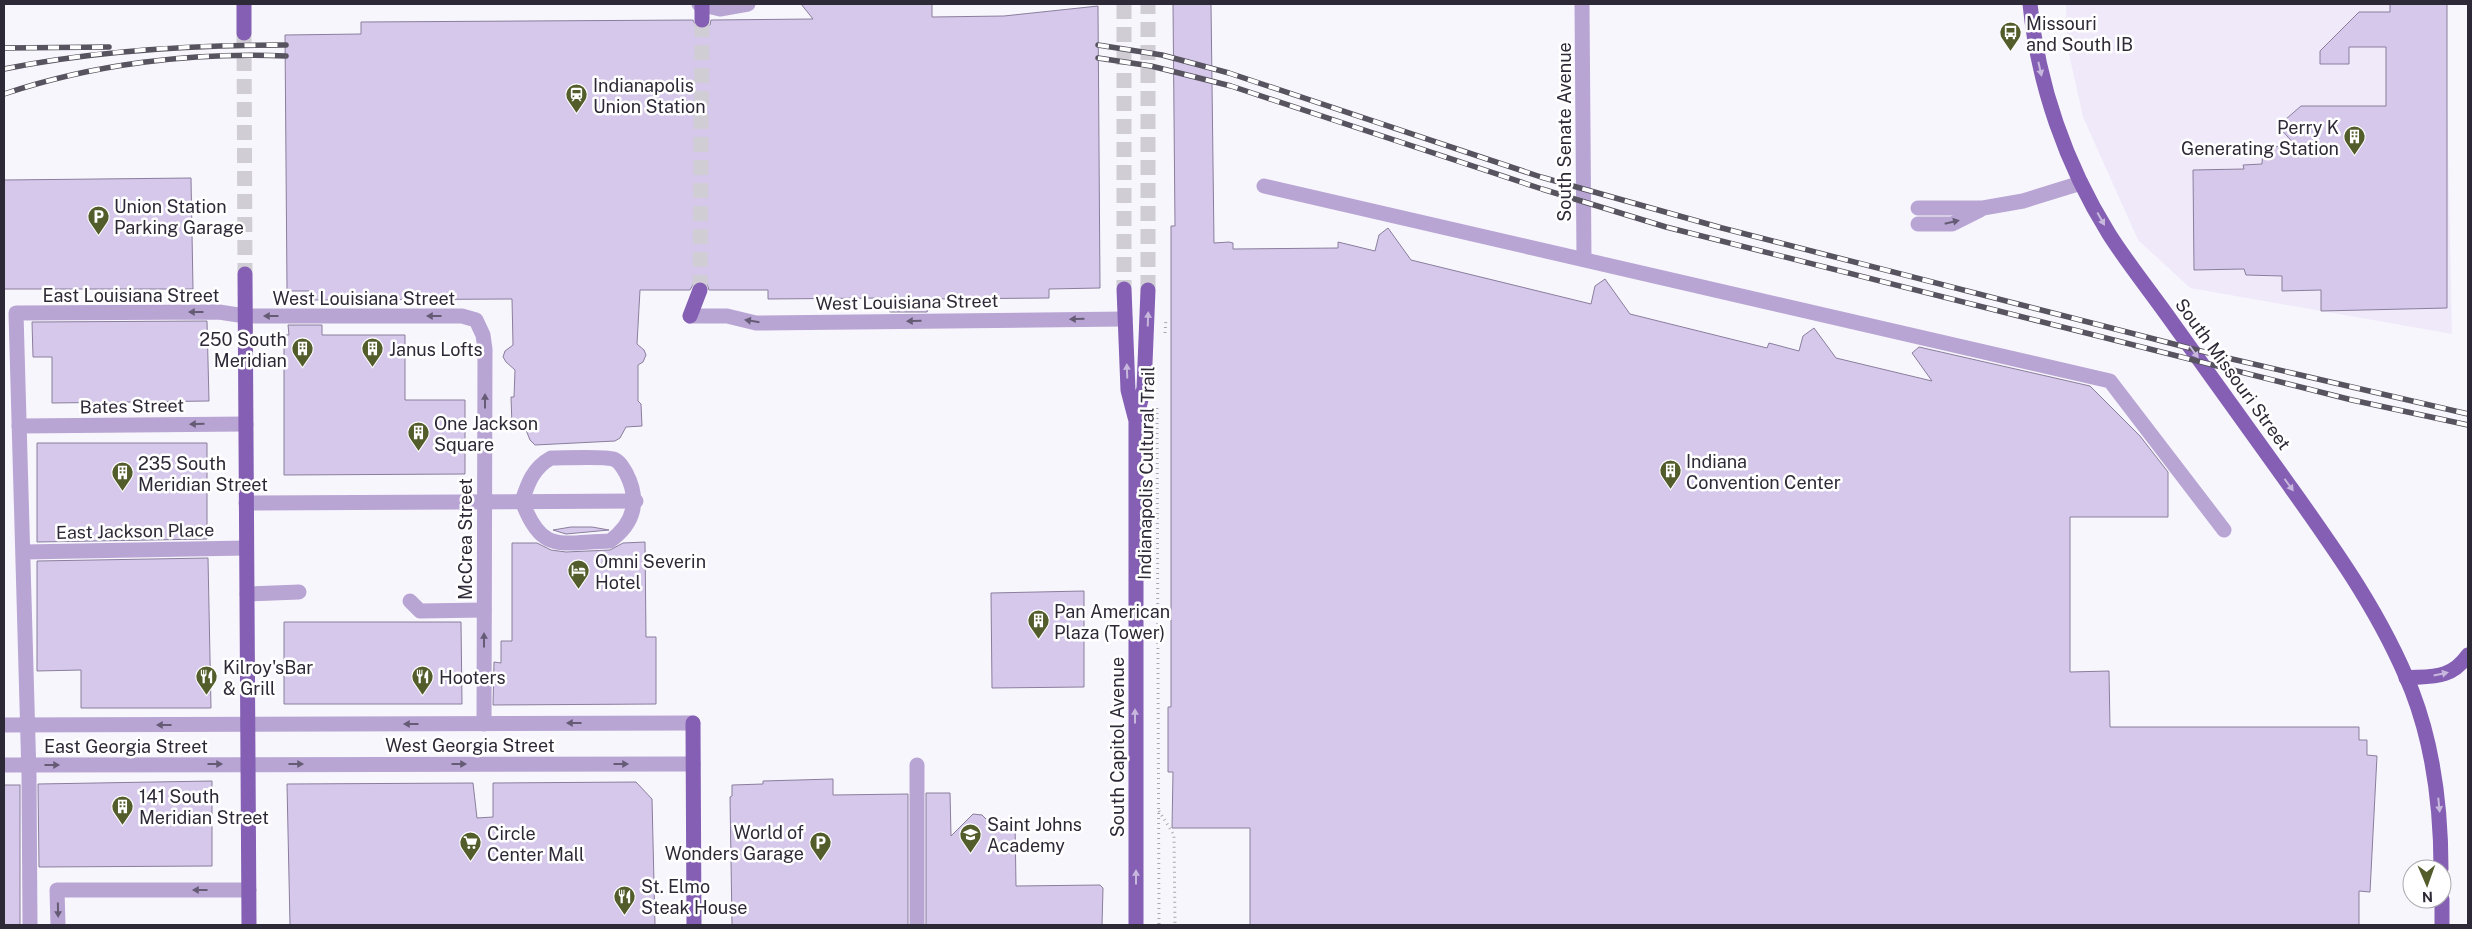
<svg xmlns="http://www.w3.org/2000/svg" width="2472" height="929" viewBox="0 0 2472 929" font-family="'Public Sans',sans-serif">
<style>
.built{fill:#f0e9fa}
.building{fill:#d5c8ea;stroke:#8a7e9d}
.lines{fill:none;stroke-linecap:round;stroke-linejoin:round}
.major-tunnel{stroke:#d0cdd5;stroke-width:15;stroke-dasharray:15 8;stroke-linecap:butt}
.path{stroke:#a9a6af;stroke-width:3;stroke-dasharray:1 4;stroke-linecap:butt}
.minor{stroke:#b8a5d4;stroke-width:15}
.major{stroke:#845fb3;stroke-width:15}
.rail-casing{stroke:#57535f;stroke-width:5.5}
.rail{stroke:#fff;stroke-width:4;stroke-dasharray:11;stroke-linecap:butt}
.oneway{fill:#c8b7dd}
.oneway2{fill:#655b75}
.labels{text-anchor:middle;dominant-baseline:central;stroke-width:5;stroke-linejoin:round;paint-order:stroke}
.poi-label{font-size:18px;fill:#2e2936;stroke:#fff;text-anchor:start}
.street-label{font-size:18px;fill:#2e2936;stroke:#fff}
</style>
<rect width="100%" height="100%" fill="#f8f6fd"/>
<path class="built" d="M2066,4h379l7,330 -262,-46 -52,-48 -55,-123 -16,-72z"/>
<g class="building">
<path d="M801,4h131v13l72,-1 94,-10 2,282 -51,1v9l-115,1 -7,13h-37l-7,-14 -115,1v-9h-59l-2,-6 -8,-3 -5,2 -4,7h-50l-3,54 7,6 2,5 -3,7 -5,3v36l3,3 1,22 -16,1 -6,11 -5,3 -80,4 -5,-5 -6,-15 -12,1 -1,-29h3l1,-27 -9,-8 -3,-5 2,-6 8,-6 -1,-46 -201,1v-9h-21v-2h-3l-2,-254 76,-1v-12l332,-2 4,8 5,1 8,-4 1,-5 102,-1z"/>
<path d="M1173,4h38l3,239 15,-1 4,1v6l105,-1v-6l37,9 4,-16 9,-7 23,32 180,44 4,-18 10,-7 25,35 137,34 2,-5 30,8 4,-15 11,-8 22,30 96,23 -20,-28 7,-6 171,39 50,50 28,36v45h-98v155l39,-1 1,56h249v13h8v15l10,1 -7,136 -11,-1v34h-1109v-97h-78l1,-56h-5v-65h3v-481h4z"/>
<path d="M2390,4h57v304l-126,3v-21l-39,1v-15l-36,-1 -2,-6 -50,1 -1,-100 51,-1 -1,-4 19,-1 1,-17 33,-1 -18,-20 23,-20h85v-59h-37v17h-29v-13l39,-39h31z"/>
<path d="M191,178l2,111h-189v-109z"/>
<path d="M207,321l2,80 -157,2v-46h-19l-1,-35z"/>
<path d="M288,325h34v10h83v65h60v74l-181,1v-140h5z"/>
<path d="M37,443h170v96l-170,3z"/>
<path d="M571,527h21l17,3 -43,4 -13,-4z"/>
<path d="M645,542l1,95h10v67l-163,1 1,-43 7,1v-22h11v-98h25l14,7 15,2 44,-2 13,-7z"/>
<path d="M208,558l3,150h-130v-38l-44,1v-110z"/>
<path d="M1084,591v96l-92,1 -1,-95z"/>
<path d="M284,622h177l1,82h-178z"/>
<path d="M833,779v16l75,-1v131h-176l-2,-128 2,-1v-11l31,-1v-3z"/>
<path d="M212,781v85l-173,1 -1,-83z"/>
<path d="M636,782l16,17 3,126h-365l-3,-141 186,-1 4,35 16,-1v-34z"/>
<rect x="4" y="785" width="16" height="140"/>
<path d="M926,793h24l1,43 22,-22 9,1 4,4 29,1 1,66 84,-1 3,3 -1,37h-176z"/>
</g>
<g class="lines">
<g class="major-tunnel">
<path d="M1124,4v285"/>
<path d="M244,33l1,241"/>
<path d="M700,290l2,-270"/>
<path d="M1148,290v-286"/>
</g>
<g class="path">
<path d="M1165,333l1,-14"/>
<path d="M1157,408l2,517"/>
<path d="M1159,811l15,24 1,90"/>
</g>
<g class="minor">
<path d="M699,4l21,5 28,-5"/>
<path d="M1582,4l2,255"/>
<path d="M1264,186l846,195 114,149"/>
<path d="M1918,208h65l40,-7 58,-18"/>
<path d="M1918,224h34l28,-14"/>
<path d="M690,316h37l29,7 369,-4"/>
<path d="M19,426l227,-2"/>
<path d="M551,458c12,0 54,-2 62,1 7,2 10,9 13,14 14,27 9,50 -16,68 -50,1 -68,14 -88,-40 6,-18 11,-33 29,-43z"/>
<path d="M246,503l390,-2"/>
<path d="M24,552l222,-4"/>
<path d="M247,594l52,-2"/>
<path d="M410,601l10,10 64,-1"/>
<path d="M4,725l689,-2"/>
<path d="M4,765l689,-1"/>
<path d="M30,925l-1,-149 -13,-463 203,-1 26,4h217l14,4 7,15 2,14 -1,375"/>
<path d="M58,925l-1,-35h192"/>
<path d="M917,925v-160"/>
</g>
<g class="major">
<path d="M244,4v29"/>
<path d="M702,4v16"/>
<path d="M2030,4c8,81 36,161 79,230 19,30 42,58 63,88 39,54 78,109 117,163 47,66 93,130 123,206 22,57 29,117 29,178"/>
<path d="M245,274l4,651"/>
<path d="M1124,289l4,101 7,27"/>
<path d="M690,316l10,-26"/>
<path d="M2406,678c27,-2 45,1 62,-23"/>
<path d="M693,723l1,202"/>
<path d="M2442,899v26"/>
<path d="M1136,925v-506l8,-31 4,-98"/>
</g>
<defs>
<g id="rail">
<path d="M1098,45l64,10 67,18 312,104 181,51 510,131 236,55"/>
<path d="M4,48l105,-1"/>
<path d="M1098,58l53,8 80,20 311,103 124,38 686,173 116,25"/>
<path d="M4,69c93,-19 187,-24 282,-24"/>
<path d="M4,94c89,-30 188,-42 282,-38"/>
</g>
</defs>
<use href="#rail" class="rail-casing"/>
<use href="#rail" class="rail"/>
</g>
<defs><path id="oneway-solid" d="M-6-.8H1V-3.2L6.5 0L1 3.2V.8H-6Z" transform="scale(1.25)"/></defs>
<g class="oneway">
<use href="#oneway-solid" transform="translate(2040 69) rotate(77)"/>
<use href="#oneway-solid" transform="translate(2101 219) rotate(61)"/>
<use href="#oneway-solid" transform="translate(1148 319) rotate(-88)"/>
<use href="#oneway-solid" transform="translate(2194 352) rotate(54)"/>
<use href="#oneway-solid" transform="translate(1127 371) rotate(-92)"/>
<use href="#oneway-solid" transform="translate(2289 485) rotate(54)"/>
<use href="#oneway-solid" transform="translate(2441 674) rotate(-12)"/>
<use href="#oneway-solid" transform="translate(1135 716) rotate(-90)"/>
<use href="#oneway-solid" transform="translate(2439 805) rotate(84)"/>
<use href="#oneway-solid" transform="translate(1136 877) rotate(-90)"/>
</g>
<g class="oneway2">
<use href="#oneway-solid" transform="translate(1952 222) rotate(-13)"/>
<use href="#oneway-solid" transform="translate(196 312) rotate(180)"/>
<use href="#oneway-solid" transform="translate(271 316) rotate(-180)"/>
<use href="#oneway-solid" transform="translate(434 316) rotate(-180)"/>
<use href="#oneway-solid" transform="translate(1077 319) rotate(179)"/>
<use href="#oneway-solid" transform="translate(752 321) rotate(-171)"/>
<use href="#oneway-solid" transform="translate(914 321) rotate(179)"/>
<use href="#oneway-solid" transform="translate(485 401) rotate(-90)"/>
<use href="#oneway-solid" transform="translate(197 424) rotate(179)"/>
<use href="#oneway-solid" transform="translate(484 640) rotate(-90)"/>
<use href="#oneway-solid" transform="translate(574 723) rotate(180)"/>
<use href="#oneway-solid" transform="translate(411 724) rotate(180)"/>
<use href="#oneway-solid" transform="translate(164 725) rotate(180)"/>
<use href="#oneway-solid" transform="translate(215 764)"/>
<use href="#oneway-solid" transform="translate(296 764)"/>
<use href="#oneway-solid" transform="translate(459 764)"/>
<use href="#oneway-solid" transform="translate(621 764)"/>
<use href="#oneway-solid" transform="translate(52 765)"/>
<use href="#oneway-solid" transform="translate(200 890) rotate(180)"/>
<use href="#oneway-solid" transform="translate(58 910) rotate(89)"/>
</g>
<defs>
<symbol id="bus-pin" viewBox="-11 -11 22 30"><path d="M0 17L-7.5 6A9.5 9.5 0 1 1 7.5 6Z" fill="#535c2b" stroke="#fff"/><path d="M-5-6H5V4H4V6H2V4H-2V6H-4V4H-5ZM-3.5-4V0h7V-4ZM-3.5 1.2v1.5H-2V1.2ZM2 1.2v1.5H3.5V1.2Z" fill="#fff"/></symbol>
<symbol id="station-pin" viewBox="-11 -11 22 30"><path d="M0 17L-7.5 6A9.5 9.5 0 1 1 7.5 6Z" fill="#535c2b" stroke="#fff"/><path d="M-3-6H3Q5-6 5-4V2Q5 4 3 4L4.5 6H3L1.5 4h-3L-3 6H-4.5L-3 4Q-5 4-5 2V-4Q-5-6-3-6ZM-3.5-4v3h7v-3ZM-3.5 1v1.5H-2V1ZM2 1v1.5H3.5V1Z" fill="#fff"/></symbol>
<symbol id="building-pin" viewBox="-11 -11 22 30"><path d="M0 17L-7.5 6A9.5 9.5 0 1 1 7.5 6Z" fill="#535c2b" stroke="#fff"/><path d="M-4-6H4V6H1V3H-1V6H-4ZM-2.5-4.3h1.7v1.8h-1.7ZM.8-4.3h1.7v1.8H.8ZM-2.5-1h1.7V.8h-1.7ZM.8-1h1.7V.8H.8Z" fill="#fff"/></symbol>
<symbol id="parking-pin" viewBox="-11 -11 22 30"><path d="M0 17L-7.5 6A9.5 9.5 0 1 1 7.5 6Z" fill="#535c2b" stroke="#fff"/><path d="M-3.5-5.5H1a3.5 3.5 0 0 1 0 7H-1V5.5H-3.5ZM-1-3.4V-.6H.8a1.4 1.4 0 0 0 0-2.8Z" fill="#fff"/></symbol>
<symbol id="hotel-pin" viewBox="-11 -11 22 30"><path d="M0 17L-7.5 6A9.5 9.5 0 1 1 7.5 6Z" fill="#535c2b" stroke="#fff"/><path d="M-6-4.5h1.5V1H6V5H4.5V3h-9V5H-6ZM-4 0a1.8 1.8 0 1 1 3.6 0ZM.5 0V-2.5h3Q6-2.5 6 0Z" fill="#fff"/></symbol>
<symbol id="restaurant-pin" viewBox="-11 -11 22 30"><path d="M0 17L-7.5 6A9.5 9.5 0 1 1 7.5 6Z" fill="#535c2b" stroke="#fff"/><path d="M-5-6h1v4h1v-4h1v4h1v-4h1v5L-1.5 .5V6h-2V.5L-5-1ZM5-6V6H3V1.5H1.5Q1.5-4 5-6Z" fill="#fff"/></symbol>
<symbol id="school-pin" viewBox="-11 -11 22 30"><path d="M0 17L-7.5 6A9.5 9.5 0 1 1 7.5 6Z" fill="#535c2b" stroke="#fff"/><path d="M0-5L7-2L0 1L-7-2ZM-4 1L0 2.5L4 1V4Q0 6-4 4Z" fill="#fff"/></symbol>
<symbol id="supermarket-pin" viewBox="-11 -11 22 30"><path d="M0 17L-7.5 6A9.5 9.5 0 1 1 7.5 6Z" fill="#535c2b" stroke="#fff"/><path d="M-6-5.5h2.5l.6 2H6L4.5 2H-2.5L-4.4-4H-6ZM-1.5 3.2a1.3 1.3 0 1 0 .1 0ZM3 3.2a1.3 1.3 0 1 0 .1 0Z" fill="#fff"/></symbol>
</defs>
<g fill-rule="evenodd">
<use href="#bus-pin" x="1998" y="20" width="25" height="34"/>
<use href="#station-pin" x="564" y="82" width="25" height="34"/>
<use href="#building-pin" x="2342" y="124" width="25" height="34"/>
<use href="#parking-pin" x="86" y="204" width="25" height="34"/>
<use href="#building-pin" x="290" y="336" width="25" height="34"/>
<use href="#building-pin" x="360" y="336" width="25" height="34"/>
<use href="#building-pin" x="406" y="420" width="25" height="34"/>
<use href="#building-pin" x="1658" y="458" width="25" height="34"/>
<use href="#building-pin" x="110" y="460" width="25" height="34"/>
<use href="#hotel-pin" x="566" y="558" width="25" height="34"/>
<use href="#building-pin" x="1026" y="608" width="25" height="34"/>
<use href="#restaurant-pin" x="194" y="664" width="25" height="34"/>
<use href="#restaurant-pin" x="410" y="664" width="25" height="34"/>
<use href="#building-pin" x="110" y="794" width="25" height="34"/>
<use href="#school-pin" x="958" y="822" width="25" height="34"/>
<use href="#parking-pin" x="808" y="830" width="25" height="34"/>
<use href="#supermarket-pin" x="458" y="830" width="25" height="34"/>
<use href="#restaurant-pin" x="612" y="884" width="25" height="34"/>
</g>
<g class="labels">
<g class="poi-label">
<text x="2026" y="23">Missouri<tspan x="2026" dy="21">and South IB</tspan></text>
<text x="593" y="85">Indianapolis<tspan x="593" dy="21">Union Station</tspan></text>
<text x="2339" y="127" text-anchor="end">Perry K<tspan x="2339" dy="21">Generating Station</tspan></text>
<text x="114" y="206">Union Station<tspan x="114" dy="21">Parking Garage</tspan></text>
<text x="287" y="339" text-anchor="end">250 South<tspan x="287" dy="21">Meridian</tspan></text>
<text x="389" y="349">Janus Lofts</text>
<text x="434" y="423">One Jackson<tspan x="434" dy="21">Square</tspan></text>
<text x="1686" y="461">Indiana<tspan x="1686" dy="21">Convention Center</tspan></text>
<text x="138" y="463">235 South<tspan x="138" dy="21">Meridian Street</tspan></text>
<text x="595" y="561">Omni Severin<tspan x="595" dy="21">Hotel</tspan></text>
<text x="1054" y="611">Pan American<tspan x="1054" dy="21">Plaza (Tower)</tspan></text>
<text x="223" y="667">Kilroy'sBar<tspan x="223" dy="21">&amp; Grill</tspan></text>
<text x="439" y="677">Hooters</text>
<text x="139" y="796">141 South<tspan x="139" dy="21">Meridian Street</tspan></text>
<text x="987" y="824">Saint Johns<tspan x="987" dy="21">Academy</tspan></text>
<text x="804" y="832" text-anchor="end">World of<tspan x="804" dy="21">Wonders Garage</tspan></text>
<text x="487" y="833">Circle<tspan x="487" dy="21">Center Mall</tspan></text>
<text x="641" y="886">St. Elmo<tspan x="641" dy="21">Steak House</tspan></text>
</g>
<g class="street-label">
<text transform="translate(1564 132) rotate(-90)">South Senate Avenue</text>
<text x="131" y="295">East Louisiana Street</text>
<text x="364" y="298">West Louisiana Street</text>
<text transform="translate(907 302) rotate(-1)">West Louisiana Street</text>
<text transform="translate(2233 374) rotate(54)">South Missouri Street</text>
<text transform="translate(132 406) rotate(-1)">Bates Street</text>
<text transform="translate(1146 473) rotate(-89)">Indianapolis Cultural Trail</text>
<text transform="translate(135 531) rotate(-1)">East Jackson Place</text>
<text transform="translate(465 539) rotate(-90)">McCrea Street</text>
<text x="470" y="745">West Georgia Street</text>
<text x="126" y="746">East Georgia Street</text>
<text transform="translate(1117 747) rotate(-90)">South Capitol Avenue</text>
</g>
</g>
<rect width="2472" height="929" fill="none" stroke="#2e2936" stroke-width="10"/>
<g transform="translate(2427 884) rotate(178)"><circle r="24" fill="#ffffff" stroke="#aba9af"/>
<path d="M0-4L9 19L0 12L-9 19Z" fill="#535c2b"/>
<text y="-8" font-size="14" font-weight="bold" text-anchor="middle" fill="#2e2936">N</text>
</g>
</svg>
